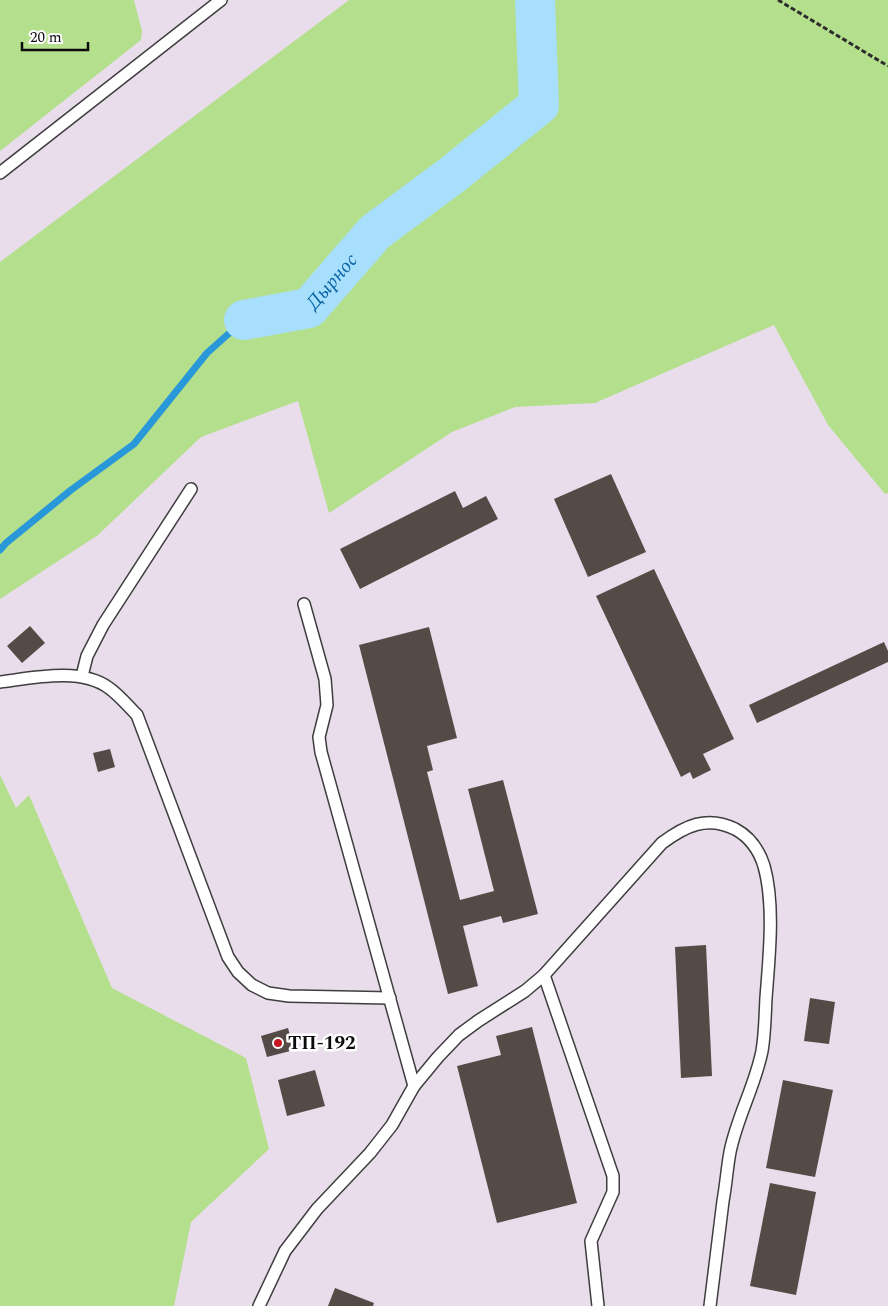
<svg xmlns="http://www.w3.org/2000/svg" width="888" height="1306" viewBox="0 0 888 1306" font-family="Spectral,serif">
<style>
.industrial{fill:#e9ddeb}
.forest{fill:#b4df8d}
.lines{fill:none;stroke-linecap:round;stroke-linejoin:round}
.stream{stroke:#2898d9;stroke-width:7}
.river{stroke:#a8dffc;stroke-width:40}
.building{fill:#544b46}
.service-casing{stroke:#3e3e3e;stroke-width:14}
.path{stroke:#2d2d2d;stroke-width:3;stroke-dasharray:5 2.5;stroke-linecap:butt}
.service{stroke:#fff;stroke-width:11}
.poi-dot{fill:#c61724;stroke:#fff;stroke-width:2}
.labels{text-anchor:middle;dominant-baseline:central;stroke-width:5;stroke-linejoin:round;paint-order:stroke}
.poi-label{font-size:19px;font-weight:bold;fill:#0b0b0b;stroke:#fff;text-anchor:start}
.water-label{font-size:20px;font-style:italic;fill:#0a66a6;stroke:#fff}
</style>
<rect width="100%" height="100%" fill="#fffae8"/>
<rect class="industrial" x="0" y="0" width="888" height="1306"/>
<g class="forest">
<path d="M0,0h134l8,31 -1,9 -141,111z"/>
<path d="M349,0h539v493l-3,1 -57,-69 -54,-100 -179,78 -80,4 -63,25 -123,81 -31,-112 -97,36 -103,98 -98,64v-337z"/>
<path d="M0,775l16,33 13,-13 83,193 134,70 23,91 -78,73 -17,84h-174z"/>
</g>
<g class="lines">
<path class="stream" d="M0,550l6,-7 65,-53 63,-46 73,-91 37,-33"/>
<path class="river" id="s1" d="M244,320l65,-12 66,-76 77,-57 87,-70 -4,-105"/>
</g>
<g class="building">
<path d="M611,474l35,78 -58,25 -34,-78z"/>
<path d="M455,491l8,17 23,-12 12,23 -138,70 -20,-40z"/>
<path d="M654,569l80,170 -31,15 8,16 -18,9 -3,-7 -9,5 -85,-181z"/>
<path d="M30,626l15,17 -23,20 -15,-17z"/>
<path d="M429,627l28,111 -30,8 6,24 -6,2 33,128 34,-9 -26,-102 35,-9 35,134 -35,9 -2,-7 -38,10 15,60 -30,8 -89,-349z"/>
<path d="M884,642l4,9v11l-131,61 -8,-18z"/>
<path d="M110,749l5,18 -17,5 -5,-19z"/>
<path d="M706,945l6,131 -31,2 -6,-131z"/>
<path d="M810,998l25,4 -6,42 -25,-3z"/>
<path d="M532,1027l45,176 -80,20 -40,-157 44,-11 -5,-19z"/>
<path d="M288,1028l6,22 -27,7 -6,-21z"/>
<path d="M315,1070l10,36 -38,10 -9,-36z"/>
<path d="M783,1080l50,10 -18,87 -49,-9z"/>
<path d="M770,1183l46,9 -20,103 -46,-9z"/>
<path d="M335,1288l39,15 -1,3h-45z"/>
</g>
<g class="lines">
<defs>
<g id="service">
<path d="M0,173l221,-173"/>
<path d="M82,676l5,-20 16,-31 88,-136"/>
<path d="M0,682c32,-4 81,-15 109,6 10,7 19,18 28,27l91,242 10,15 14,13 16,8 21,3 101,2"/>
<path d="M544,975l69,201v16l-22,49 7,65"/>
<path d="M414,1086l24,-29 21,-22 19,-14 47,-30 19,-16 118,-132c23,-17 45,-28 73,-14 15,8 24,21 29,37 11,39 5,92 2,132 -1,18 -1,36 -4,53 -7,35 -25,66 -32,101 -3,16 -4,33 -7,49 -4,35 -9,70 -13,105"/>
<path d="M259,1306l26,-55 32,-42 53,-56 22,-28 22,-39 -93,-334 -2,-15 8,-32 -2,-26 -21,-75"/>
</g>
</defs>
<use href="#service" class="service-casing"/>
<path class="path" d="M778,0l110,66"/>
<use href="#service" class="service"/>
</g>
<circle class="poi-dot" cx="278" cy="1043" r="5"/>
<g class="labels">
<g class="poi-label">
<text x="288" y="1043">ТП-192</text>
</g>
<g class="water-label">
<text stroke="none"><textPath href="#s1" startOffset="101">Дырнос</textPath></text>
</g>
</g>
<path d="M22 42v8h66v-8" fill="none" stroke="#0b0b0b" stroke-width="2.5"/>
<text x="30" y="42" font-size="15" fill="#0b0b0b" stroke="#ffffff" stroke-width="4" paint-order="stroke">20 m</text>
</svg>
